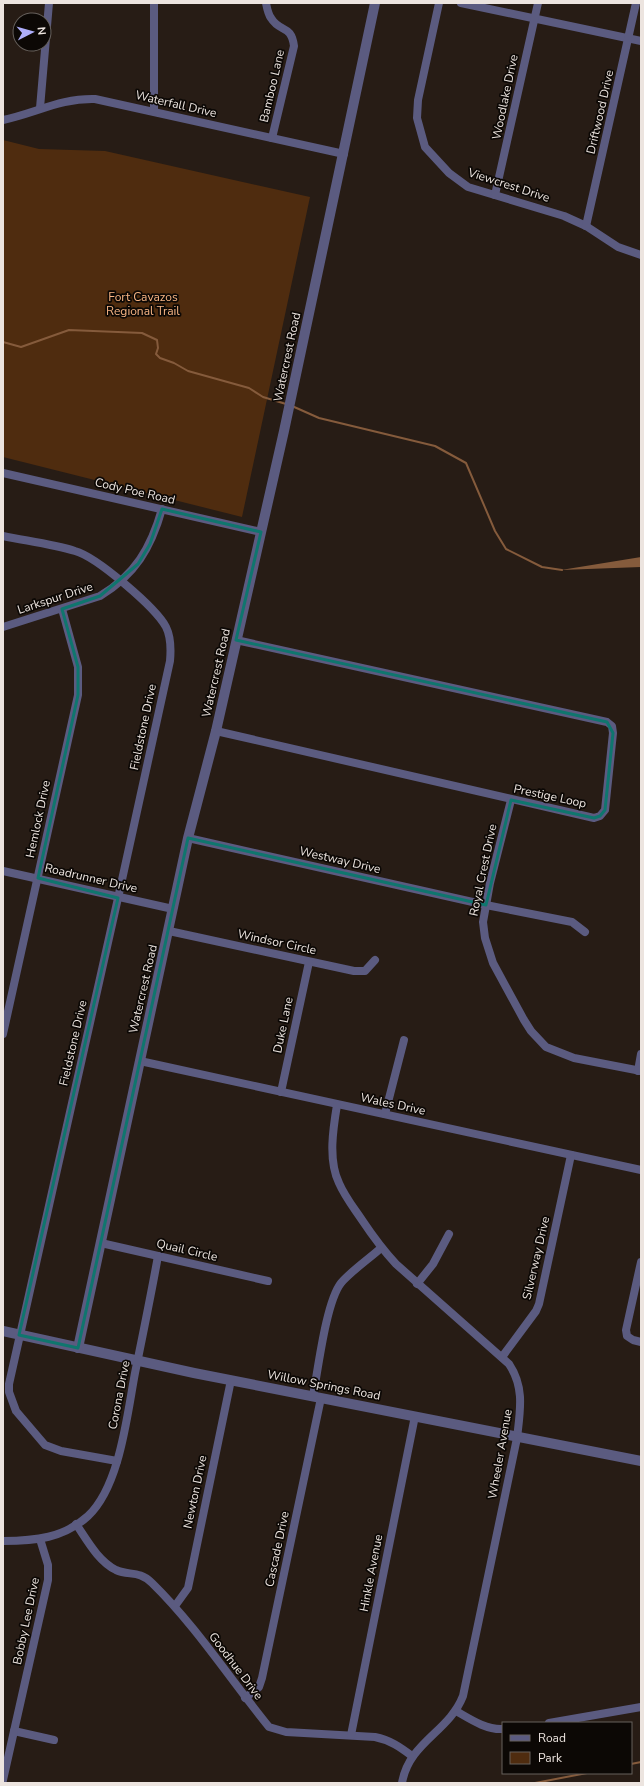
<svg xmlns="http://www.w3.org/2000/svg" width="644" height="1786" viewBox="0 0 644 1786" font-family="'Nunito Sans',sans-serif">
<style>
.green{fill:#4f2c0f}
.water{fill:#855b3c}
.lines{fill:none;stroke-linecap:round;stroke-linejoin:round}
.stream{stroke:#855b3c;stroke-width:2}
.minor{stroke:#5b5b80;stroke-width:8}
.tertiary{stroke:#5b5b80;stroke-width:10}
.marked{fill:none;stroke:#0f766e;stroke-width:3;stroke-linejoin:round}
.labels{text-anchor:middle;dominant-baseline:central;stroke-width:3.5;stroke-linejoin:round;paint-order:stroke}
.street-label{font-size:12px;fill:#ece4df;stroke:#0c0805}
.park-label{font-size:12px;fill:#f8b584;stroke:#0c0805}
</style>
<rect width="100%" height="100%" fill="#271c15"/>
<path class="green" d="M3,140l36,9 66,2 205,46 -68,320 -239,-60z"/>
<path class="water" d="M641,557v10l-80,3z"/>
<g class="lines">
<g class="stream">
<path d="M3,342l18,5 48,-17 73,3 15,7 1,8 -2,6 4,4 14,5 14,8 61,17 14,9 23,7"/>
<path d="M292,406l27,12 116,28 31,17 29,68 11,18 36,18 20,3"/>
<path d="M631,1764l10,-2"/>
<path d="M535,1783l52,-10"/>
</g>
<g class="minor">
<path d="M266,3c1,5 2,11 5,15 9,15 20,6 23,28l-22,92"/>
<path d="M439,3l-21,97 -1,18 8,29 24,26 19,14 96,29 22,10 32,21 23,8"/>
<path d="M461,3l180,38"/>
<path d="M40,108l9,-105"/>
<path d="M154,111v-108"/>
<path d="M3,120c33,-7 58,-22 92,-21l249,55"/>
<path d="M495,195l43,-192"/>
<path d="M586,226l50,-223"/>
<path d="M3,473l258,59"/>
<path d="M3,536c24,5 49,8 72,15 22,6 81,57 91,76 5,10 5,23 4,34l-52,237 -109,486v8l7,19 29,34 16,6 56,10"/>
<path d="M3,627l97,-31c35,-21 51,-48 62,-87"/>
<path d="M216,731l378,87 6,-2 5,-6 8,-77 -1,-7 -5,-4 -371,-82"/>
<path d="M511,800l-21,83 -7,39 2,16 8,25 31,57 7,11 15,16 28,11 67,13"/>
<path d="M188,838l298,67 86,17 13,10"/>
<path d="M3,871l170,38"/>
<path d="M169,931l185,40h11l10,-11"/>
<path d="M3,1034l75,-339v-28l-16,-58"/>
<path d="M140,1061l501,109"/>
<path d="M638,1071l3,-17"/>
<path d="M281,1092l28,-130"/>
<path d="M337,1105c-4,24 -9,55 2,78 6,14 15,25 23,37 10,15 21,30 34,44l113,100c16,24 11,47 8,74l-54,258c-14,36 -54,46 -61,87"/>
<path d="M385,1114l19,-74"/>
<path d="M101,1243l167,38"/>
<path d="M641,1262l-15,68 1,6 6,4 8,2"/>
<path d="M417,1284l16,-20 16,-30"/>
<path d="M502,1357l34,-46 3,-7 32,-149"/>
<path d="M313,1396c5,-26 13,-94 28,-113 9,-11 29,-25 40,-35"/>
<path d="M76,1524c11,16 22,37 40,46 13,6 23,0 36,13 44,43 78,96 117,144l17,5 89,5c15,3 25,10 37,19"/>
<path d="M3,1541c32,0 61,-3 85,-25 32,-30 39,-101 47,-143 8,-39 16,-78 23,-117"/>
<path d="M175,1606l13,-18 43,-208"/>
<path d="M245,1698l14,-11 3,-9 59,-280"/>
<path d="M456,1711c14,8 30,19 47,18"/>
<path d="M549,1723l92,-16"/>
<path d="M14,1731l40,9"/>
<path d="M351,1735l64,-319"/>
<path d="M3,1780l45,-200v-15l-8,-26"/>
</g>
<g class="tertiary">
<path d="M3,1331l191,42 447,88"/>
<path d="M78,1348l110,-510 28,-107 68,-300 91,-428"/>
</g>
</g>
<path class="marked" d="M162,509l99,23 -25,108 371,82 6,11 -8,77 -5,6 -6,2 -83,-18 -25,105 -298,-67 -110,510 -59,-13 99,-437 -80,-20 40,-183v-28l-16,-58 38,-13 38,-32 12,-20z"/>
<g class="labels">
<g class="street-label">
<text transform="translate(272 86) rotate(-77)">Bamboo Lane</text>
<text transform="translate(505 97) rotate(-78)">Woodlake Drive</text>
<text transform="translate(176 104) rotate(13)">Waterfall Drive</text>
<text transform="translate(600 112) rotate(-77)">Driftwood Drive</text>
<text transform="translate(509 185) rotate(18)">Viewcrest Drive</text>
<text transform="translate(287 357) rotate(-78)">Watercrest Road</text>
<text transform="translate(135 491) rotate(13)">Cody Poe Road</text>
<text transform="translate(55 598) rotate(-18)">Larkspur Drive</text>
<text transform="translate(216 673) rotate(-77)">Watercrest Road</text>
<text transform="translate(143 727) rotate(-78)">Fieldstone Drive</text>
<text transform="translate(550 796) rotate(12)">Prestige Loop</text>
<text transform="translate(38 819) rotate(-78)">Hemlock Drive</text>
<text transform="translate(340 860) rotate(13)">Westway Drive</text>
<text transform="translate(483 870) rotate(-78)">Royal Crest Drive</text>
<text transform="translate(91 878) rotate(13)">Roadrunner Drive</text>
<text transform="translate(277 942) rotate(12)">Windsor Circle</text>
<text transform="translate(143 989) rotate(-77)">Watercrest Road</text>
<text transform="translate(283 1025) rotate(-78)">Duke Lane</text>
<text transform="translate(73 1043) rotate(-77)">Fieldstone Drive</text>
<text transform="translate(393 1104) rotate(12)">Wales Drive</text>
<text transform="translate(187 1250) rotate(13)">Quail Circle</text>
<text transform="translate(536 1258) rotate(-77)">Silverway Drive</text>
<text transform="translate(324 1385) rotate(11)">Willow Springs Road</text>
<text transform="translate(119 1395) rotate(-79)">Corona Drive</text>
<text transform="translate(500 1454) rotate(-80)">Wheeler Avenue</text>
<text transform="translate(195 1492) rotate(-78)">Newton Drive</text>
<text transform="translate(277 1549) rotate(-78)">Cascade Drive</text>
<text transform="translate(371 1573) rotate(-79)">Hinkle Avenue</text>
<text transform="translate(26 1621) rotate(-78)">Bobby Lee Drive</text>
<text transform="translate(236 1666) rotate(53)">Goodhue Drive</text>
</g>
<g class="park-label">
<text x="143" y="297">Fort Cavazos<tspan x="143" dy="14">Regional Trail</tspan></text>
</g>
</g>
<rect width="644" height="1786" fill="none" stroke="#ece4df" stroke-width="8"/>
<rect x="502" y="1722" width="130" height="52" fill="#0c0805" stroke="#66605c"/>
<rect x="510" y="1735" width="20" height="6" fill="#5b5b80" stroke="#66605c"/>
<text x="538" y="1742" font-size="12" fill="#ece4df">Road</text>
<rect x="510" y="1752" width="20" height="12" fill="#4f2c0f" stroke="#66605c"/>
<text x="538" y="1762" font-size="12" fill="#ece4df">Park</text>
<g transform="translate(32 32) rotate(84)"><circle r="19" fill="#0c0805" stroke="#66605c"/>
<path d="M0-3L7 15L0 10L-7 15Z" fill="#aeaefa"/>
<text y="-6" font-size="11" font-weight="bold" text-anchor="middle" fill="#ece4df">N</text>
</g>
</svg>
